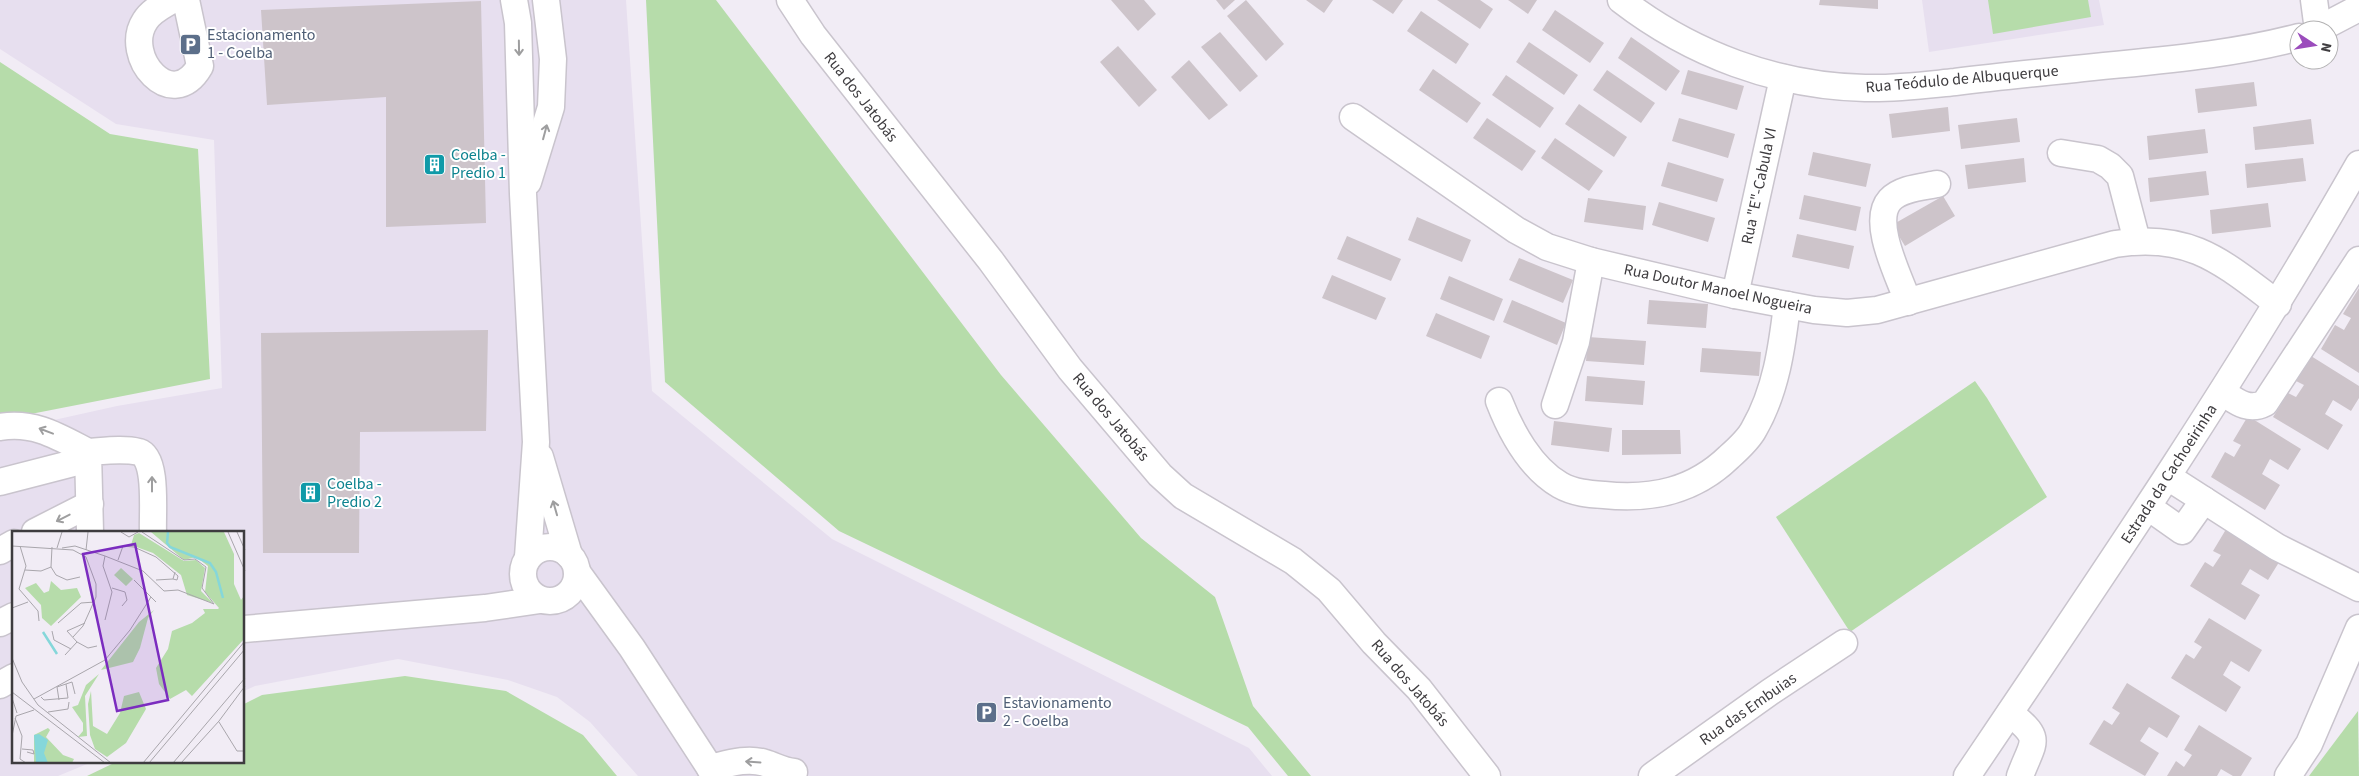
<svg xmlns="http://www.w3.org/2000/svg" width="2359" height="776" viewBox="0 0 2359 776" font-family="'Source Sans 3',sans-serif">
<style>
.built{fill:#e7dfef}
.green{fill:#b6dcaa}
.building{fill:#cdc4ca}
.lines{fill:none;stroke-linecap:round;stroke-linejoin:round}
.minor-casing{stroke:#c9c4cd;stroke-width:29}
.minor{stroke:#fff;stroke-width:26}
.oneway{stroke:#9e9e9f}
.labels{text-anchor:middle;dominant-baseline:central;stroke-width:4;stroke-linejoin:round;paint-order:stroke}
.service-label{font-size:16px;fill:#4e5e75;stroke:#fff;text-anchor:start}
.street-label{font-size:16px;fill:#3e3c3f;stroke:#fff}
.culture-label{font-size:16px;fill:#0d838f;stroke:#fff;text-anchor:start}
.inset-river{fill:none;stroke:#85d7da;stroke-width:2.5}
.inset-road{fill:none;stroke:#a9a6ac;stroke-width:1}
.view{fill:#7b2cbf;fill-opacity:0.15;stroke:#7b2cbf;stroke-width:2.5}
.inset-edge{fill:none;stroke:#3e3c3f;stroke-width:2.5}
</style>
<rect width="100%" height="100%" fill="#f1ecf5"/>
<g class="built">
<path d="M0,0h626l26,391 180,148 417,209 23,28h-634l-48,-54 -33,-25 -49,-17 -110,-21 -143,27 -11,5v-159h-230v230h78l-34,14h-58v-344l117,-26 105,-18 -8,-248 -98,-16 -116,-75z"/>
<path d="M1922,0h177l5,25 -175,27z"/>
</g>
<g class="green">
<path d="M646,0h70l285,375 140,163 74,59 38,109 58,70h-23l-40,-49 -409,-196 -174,-149z"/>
<path d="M1988,0h100l3,17 -98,17z"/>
<path d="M0,62l110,72 88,15 12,230 -210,41z"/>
<path d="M1975,381l12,17 60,99 -197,135 -74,-115z"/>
<path d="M405,676l101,15 77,44 34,41h-530l29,-14h128v-58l18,-9z"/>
<path d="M2358,711l1,65h-50z"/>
</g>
<g class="building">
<path d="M1111,0h33l12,14 -18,17z"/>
<path d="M1216,0h19l-11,10z"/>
<path d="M1246,0l38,44 -18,17 -39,-45z"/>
<path d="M1306,0h27l-9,13z"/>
<path d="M1372,0h31l-10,14z"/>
<path d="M1437,0h43l13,9 -13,20z"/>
<path d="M1508,0h29l-9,14z"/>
<path d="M1820,0h58v9l-59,-4z"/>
<path d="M481,1l5,222 -100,4v-130l-119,8 -6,-95z"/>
<path d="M1555,10l49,33 -14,20 -48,-33z"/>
<path d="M1421,11l48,33 -13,20 -49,-33z"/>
<path d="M1220,32l38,44 -18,16 -39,-45z"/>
<path d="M1631,37l49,34 -14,20 -48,-33z"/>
<path d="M1529,42l49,33 -14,20 -48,-33z"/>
<path d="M1118,46l39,44 -18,17 -39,-45z"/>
<path d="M1189,60l39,45 -19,15 -38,-43z"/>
<path d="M1433,69l48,34 -14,20 -48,-33z"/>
<path d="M1607,70l48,33 -14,20 -48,-33z"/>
<path d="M1688,70l56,16 -7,24 -56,-16z"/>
<path d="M1506,75l48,33 -14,20 -48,-33z"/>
<path d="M2254,82l3,24 -59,7 -3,-24z"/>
<path d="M1579,104l48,33 -13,20 -49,-33z"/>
<path d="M1948,107l2,24 -58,7 -3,-24z"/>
<path d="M1487,118l49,33 -14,20 -49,-33z"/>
<path d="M1679,118l56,16 -7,24 -56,-17z"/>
<path d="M2017,118l3,24 -59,7 -3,-24z"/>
<path d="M2311,119l3,25 -59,6 -2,-23z"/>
<path d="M2205,129l3,24 -59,7 -2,-24z"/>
<path d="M1555,138l48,33 -14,20 -48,-33z"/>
<path d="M1813,152l58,12 -5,23 -58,-12z"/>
<path d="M2024,158l2,24 -58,7 -3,-24z"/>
<path d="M2303,158l3,23 -59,7 -2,-24z"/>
<path d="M1668,162l56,17 -7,23 -56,-16z"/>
<path d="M2206,171l3,24 -59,7 -2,-24z"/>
<path d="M1804,195l57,12 -5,24 -57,-12z"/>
<path d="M1943,196l12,20 -50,30 -13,-21z"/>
<path d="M1588,198l58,8 -3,24 -59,-8z"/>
<path d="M1659,202l56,16 -7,24 -56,-17z"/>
<path d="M2268,203l3,24 -59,7 -2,-24z"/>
<path d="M1417,217l54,23 -9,22 -54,-22z"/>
<path d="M1797,234l57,12 -5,23 -57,-12z"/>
<path d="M1347,236l54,23 -10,22 -54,-22z"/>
<path d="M1519,258l54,22 -10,23 -54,-23z"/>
<path d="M1332,275l54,23 -10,22 -54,-22z"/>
<path d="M1449,276l54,23 -9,22 -54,-22z"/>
<path d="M2359,288v85l-38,-24 14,-24 9,5 7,-12 -8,-4z"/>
<path d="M1512,300l54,23 -9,22 -54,-23z"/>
<path d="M1649,300l59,4 -2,24 -59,-4z"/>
<path d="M1436,313l54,23 -9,23 -55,-23z"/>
<path d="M488,330l-2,101 -126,1 -1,121h-96l-2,-220z"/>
<path d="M1588,337l58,4 -2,24 -58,-4z"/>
<path d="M1702,348l59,4 -2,24 -59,-4z"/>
<path d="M2311,356l48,30v12l-8,13 -18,-11 -8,14 18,11 -15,25 -55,-33 15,-24 8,4 8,-12 -8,-4z"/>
<path d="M1587,376l58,5 -2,24 -58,-4z"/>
<path d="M2248,416l53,33 -13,21 -18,-11 -8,15 18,11 -15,25 -54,-33 14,-25 9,5 7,-12 -8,-4z"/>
<path d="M1554,421l58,7 -3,24 -58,-7z"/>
<path d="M1622,430h58l1,24 -59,1z"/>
<path d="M2228,526l53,33 -13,21 -18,-11 -9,15 19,11 -15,25 -55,-34 15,-24 8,5 8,-12 -8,-4z"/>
<path d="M2209,618l53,32 -13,22 -18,-11 -8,14 18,12 -15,25 -55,-34 15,-24 8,5 8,-12 -8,-5z"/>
<path d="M2127,683l53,33 -13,22 -18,-11 -9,14 19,12 -14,23 -56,-32 15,-24 8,5 8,-12 -8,-5z"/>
<path d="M2199,725l53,33 -11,18h-8l-12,-7 -4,7h-50l9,-15 8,6 8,-12 -8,-5z"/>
</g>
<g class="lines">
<defs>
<g id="minor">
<path d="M172,0c-10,6 -21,11 -27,21 -23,35 27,94 55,45l-14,-66"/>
<path d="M514,0l4,23 5,171 13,248 -8,115"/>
<path d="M790,0l23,35 178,226 79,108 90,106 23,21 110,65 36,29 45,53 45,46 68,87"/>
<path d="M1621,0c70,54 155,86 244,88 30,1 60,-3 90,-6 40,-5 80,-9 120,-13 74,-8 153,-13 224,-32"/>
<path d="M2314,0l4,30"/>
<path d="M2317,30l42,-22"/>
<path d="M1353,117l163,113 31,17 44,14 144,34 79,15 33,3 30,-3 238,-66c75,-12 107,18 163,60"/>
<path d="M2061,153l37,6 12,7 10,10 17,65"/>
<path d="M528,182l23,-75 2,-48 -7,-59"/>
<path d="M1735,295l48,-217"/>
<path d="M1908,302c-8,-24 -38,-80 -18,-102 11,-12 33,-13 47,-16"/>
<path d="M2222,392c14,9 26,20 43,11l94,-143"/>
<path d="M1499,401c12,31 32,67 61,84 14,8 29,9 44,10 48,5 90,-4 125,-38 9,-8 20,-18 25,-28 22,-38 28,-82 33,-124"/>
<path d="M1555,405l21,-63 15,-81"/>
<path d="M0,427c34,-6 59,10 88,25"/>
<path d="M540,457l29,98"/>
<path d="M2168,477l109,70 82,41"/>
<path d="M0,482l89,-23"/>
<path d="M2148,507l34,24 22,-31"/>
<path d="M35,532l55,-28"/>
<path d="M90,532l-2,-80c16,-1 35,-4 51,0 19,6 13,62 14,80"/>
<circle cx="550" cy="574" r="27"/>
<path d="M0,551l14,-8"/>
<path d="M577,572l55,76 78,120 8,8"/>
<path d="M0,623l14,-7"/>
<path d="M244,629l241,-21 55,-8"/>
<path d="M0,685l14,-8"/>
<path d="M2010,713c33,27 24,26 10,63"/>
<path d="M710,768c17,-4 37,-11 55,-5 10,3 18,8 29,9"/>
<path d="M1652,776l118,-84 74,-49"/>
<path d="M1967,776c136,-201 272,-401 392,-612"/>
<path d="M2288,776l21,-32 50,-116"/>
</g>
</defs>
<use href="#minor" class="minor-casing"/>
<use href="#minor" class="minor"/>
</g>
<defs><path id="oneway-shaft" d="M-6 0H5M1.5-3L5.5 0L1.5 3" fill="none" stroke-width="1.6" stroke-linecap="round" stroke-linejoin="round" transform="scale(1.25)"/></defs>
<g class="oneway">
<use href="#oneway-shaft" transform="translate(519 48) rotate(89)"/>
<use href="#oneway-shaft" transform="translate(545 132) rotate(-75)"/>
<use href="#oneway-shaft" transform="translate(46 431) rotate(-159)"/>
<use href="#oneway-shaft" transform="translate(152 484) rotate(-90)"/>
<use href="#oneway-shaft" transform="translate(555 508) rotate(-106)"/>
<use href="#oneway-shaft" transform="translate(63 518) rotate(153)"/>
<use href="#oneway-shaft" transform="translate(753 762) rotate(-176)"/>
</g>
<defs>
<symbol id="parking-square" viewBox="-11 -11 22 22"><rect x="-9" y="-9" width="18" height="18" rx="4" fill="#5c6f8a" stroke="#fff"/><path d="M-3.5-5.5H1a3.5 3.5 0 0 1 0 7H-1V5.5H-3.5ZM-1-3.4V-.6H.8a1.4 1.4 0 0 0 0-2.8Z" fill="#fff"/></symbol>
<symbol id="building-square" viewBox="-11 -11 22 22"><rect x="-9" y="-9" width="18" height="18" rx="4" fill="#0f9aa8" stroke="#fff"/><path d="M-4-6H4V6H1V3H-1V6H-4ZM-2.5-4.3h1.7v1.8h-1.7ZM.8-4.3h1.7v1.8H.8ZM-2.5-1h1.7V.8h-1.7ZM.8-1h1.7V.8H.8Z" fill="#fff"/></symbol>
</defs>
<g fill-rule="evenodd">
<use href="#parking-square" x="178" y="32" width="25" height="25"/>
<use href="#building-square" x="422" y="152" width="25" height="25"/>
<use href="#building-square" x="298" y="480" width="25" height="25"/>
<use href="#parking-square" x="974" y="700" width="25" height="25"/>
</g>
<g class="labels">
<g class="service-label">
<text x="207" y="35">Estacionamento<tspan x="207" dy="18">1 - Coelba</tspan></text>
<text x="1003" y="703">Estavionamento<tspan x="1003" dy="18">2 - Coelba</tspan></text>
</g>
<g class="street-label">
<text transform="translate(1962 79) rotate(-5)">Rua Teódulo de Albuquerque</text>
<text transform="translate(861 97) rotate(52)">Rua dos Jatobás</text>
<text transform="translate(1759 186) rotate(-78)">Rua "E"-Cabula VI</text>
<text transform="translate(1718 289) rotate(12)">Rua Doutor Manoel Nogueira</text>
<text transform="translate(1111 417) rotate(50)">Rua dos Jatobás</text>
<text transform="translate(2169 474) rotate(-57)">Estrada da Cachoeirinha</text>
<text transform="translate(1410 683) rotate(49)">Rua dos Jatobás</text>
<text transform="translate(1748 709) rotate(-35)">Rua das Embuias</text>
</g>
<g class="culture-label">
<text x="451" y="155">Coelba -<tspan x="451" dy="18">Predio 1</tspan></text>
<text x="327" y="484">Coelba -<tspan x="327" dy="18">Predio 2</tspan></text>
</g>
</g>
<g transform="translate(12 531)">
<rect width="232" height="232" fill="#f1ecf5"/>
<path d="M139,1h73l10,22v30l7,16 3,-4v43l-52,57 -6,-6 -16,9 -11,-15 -3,-16 12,-19 4,-18 20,-8 13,-10 -2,-4h15l1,-1 -14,-16 3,-26 -12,-9 -12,3zM127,2l45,28 12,-1 9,8 -4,23 12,12 -26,-8 -6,-20 -28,-22 -22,-8 3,-10zM109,37l12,11 -7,7 -12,-11zM39,50l10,9 16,-2 4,9 -30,29 -9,-8 -1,-13 -16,-17 11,-5 8,10 5,-2zM142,79l-6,8 -8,30 -7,14 -32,8 38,-48zM87,143l-14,22 2,40 -9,1 5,-6v-8l-11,-16 6,-2 8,-20zM79,160l2,35 14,8 13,-21 4,-17 15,-4 7,17 -20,34 -19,14 -12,-8 -5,-14 -2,-31zM36,197l2,2 -4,7 17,18 11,4 -2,4h-38v-28z" fill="#b6dcaa"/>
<path d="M27,203l9,6 -4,13 4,10h-12l-2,-28z" fill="#85d7da"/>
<path class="inset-river" d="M156,1l-1,11 3,4 40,16 6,9 7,26M31,101l14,22"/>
<path class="inset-road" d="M109,1l8,5 9,-5M216,1l17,39M225,1l8,18M0,15l61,4 13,7 10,27v13l-13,29 -10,11M8,15l6,20 -7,23 19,22 1,10M40,16l-1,20 5,8 11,5 13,-3M45,17l5,-16M50,17l13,-2 30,10 38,15 21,20 14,-1 36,14 -12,-16 4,-21 -11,-8 -11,1 -42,-28M74,19l2,-18M93,25l-2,10 9,26 -7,28M106,29l5,-14 11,1 22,10 22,19 -1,4 -4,-1M13,39l16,1 10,-4M122,49l22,22M144,49l17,-1 2,-7M100,57l13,4 2,8 -5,6M0,77l16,-6M46,92l23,-20 14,-1M40,100l2,9 17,9M65,111l11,6 9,-2M53,124l12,-13 -10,-11 18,-8M0,127l10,24 16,23 73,58M0,161l93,71M29,166l3,3 24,-2 -2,-14 6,-2 3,12M0,167l5,15M22,168l71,-39 25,-30 21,-33M47,169l-2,-13 9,-3M36,181l20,-3 1,-7M3,187l7,18 -2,23 6,4M207,191l18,29h8M0,205l4,-20 18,-6M10,218l11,1 1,4 -7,-2M131,232l102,-122M137,232l96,-114M161,232l72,-85M169,232l38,-42 26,-35"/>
<path class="view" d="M123,13l33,156 -51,11 -34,-157z"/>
<rect width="232" height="232" class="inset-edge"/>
</g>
<g transform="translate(2314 45) rotate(102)"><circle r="24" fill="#ffffff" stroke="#b2b1b2"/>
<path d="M0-4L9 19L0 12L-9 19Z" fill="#9b4cbc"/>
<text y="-8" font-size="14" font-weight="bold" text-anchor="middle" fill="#3e3c3f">N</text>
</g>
</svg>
